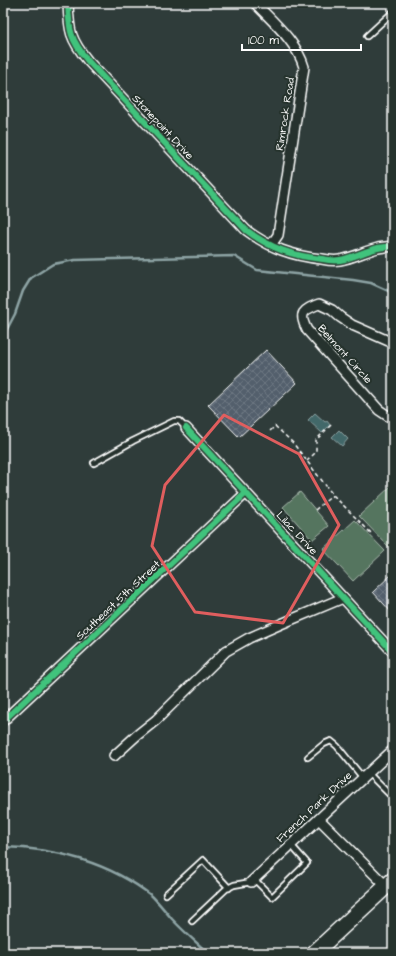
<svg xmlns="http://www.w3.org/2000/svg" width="396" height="956" viewBox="0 0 396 956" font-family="'Architects Daughter',sans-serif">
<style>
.pitch{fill:#54745e;stroke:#aabaae}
.water{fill:#436769;stroke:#8ea4a5}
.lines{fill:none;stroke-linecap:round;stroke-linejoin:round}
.stream{stroke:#8ea4a5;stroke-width:2.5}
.building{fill:url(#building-cross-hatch);stroke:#fff}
.lane-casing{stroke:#fff;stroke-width:8}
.street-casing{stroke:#fff;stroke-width:12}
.primary-casing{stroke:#fff;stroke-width:18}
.path{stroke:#fff;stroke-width:1.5;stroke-dasharray:4 3;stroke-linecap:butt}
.lane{stroke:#26332d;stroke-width:4.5}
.street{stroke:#26332d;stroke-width:9}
.primary{stroke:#26332d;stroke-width:15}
.cycleway-casing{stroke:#26332d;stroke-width:8}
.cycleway{stroke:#40c37c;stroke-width:6}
.marked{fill:none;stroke:#e05e5e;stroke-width:3;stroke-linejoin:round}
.labels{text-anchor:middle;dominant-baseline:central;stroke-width:4;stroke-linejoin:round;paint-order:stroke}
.street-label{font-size:11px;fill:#fff;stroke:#26332d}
</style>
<defs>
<pattern id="building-cross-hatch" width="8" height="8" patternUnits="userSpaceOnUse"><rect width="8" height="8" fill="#525f6c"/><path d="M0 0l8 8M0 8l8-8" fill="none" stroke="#6c7782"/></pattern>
</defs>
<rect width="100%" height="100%" fill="#2f3c3a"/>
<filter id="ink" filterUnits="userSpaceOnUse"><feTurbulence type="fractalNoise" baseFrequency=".025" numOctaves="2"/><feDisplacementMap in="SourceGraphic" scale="8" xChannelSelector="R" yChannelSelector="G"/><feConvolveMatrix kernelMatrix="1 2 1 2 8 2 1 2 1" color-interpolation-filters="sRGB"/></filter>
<g filter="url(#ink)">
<g class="pitch">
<path d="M391,486l2,2v55l-4,4 -30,-31z"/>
<path d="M300,492l29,34 -17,14 -29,-33z"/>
<path d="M355,520l30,31 -32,30 -30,-32z"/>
</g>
<g class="water">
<path d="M315,413l10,9 2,-1 3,4 -8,8 -14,-13z"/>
<path d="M339,430l9,9 -6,7 -10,-9z"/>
</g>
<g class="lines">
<g class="stream">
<path d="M3,337l12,-23 8,-23 8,-13 22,-14 22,-4 159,-4 23,14 96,10 18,3 22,10"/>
<path d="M3,847c53,1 107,16 149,49 7,7 14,16 20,23 11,12 24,23 36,34"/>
<path d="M268,953h16"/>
</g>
</g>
<g class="building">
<path d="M266,350l31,33 -58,54 -31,-32z"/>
<path d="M393,573v41l-20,-22z"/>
</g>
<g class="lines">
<defs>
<g id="lane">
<path d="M367,36l26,-24"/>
<path d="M94,463l39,-22 41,-20h5l7,7"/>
<path d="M308,757l16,-13 7,-3 6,5 26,32"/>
<path d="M368,773l25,25"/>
<path d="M254,879l18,18 35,-34 -16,-18"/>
<path d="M166,894l37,-34 26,28"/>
<path d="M192,921l34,-32 8,-4 17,-3"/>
</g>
<g id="street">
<path d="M68,3c1,28 2,36 20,58l158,169c24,18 46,26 76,29 5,1 12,2 18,1 13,-2 25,-9 38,-12 5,-1 10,-1 15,-2"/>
<path d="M255,3c18,19 42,39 49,64l-26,168 -7,10"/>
<path d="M393,343l-41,-18 -12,-8 -8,-7 -13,-6c-16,6 -21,9 -12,26l72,80 9,6 5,1"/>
<path d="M186,428l207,224"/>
<path d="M3,721l243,-228"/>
<path d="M114,756l22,-20 20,-16 70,-69 23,-13 32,-14 62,-26"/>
<path d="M319,819l67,67"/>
<path d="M251,882l142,-132"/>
</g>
<path id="primary" d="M314,953l79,-73"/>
</defs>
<use href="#lane" class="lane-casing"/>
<use href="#street" class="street-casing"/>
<use href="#primary" class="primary-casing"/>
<g class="path">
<path d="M270,431l5,-5 18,17 40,52 39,39"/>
<path d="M307,461l9,-9v-12l16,-16"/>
<path d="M315,510l18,-15"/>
</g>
<use href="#lane" class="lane"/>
<use href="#street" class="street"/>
<use href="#primary" class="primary"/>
<defs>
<g id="cycleway">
<path d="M68,3c1,28 2,36 20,58l158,169c24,18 46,26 76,29 5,1 12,2 18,1 13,-2 25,-9 38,-12 5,-1 10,-1 15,-2"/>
<path d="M186,428l207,224"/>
<path d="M3,721l243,-228"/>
</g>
</defs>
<use href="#cycleway" class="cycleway-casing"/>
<use href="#cycleway" class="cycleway"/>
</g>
</g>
<path class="marked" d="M224,415l75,39 40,71 -56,98 -88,-11 -43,-66 13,-61z"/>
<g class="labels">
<g class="street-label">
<text transform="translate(285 114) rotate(-81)">Rimrock Road</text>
<text transform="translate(163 127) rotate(47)">Stonepoint Drive</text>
<text transform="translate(345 354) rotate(48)">Belmont Circle</text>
<text transform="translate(297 533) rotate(47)">Lilac Drive</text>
<text transform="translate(118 600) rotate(-43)">Southeast 5th Street</text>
<text transform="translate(314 807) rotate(-43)">French Park Drive</text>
</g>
</g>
<rect width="396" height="956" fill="none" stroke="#26332d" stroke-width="16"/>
<rect x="8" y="8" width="380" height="940" fill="none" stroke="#fff" stroke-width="1.5" filter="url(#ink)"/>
<path d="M242 44v6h119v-6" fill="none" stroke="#ffffff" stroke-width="2"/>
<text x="248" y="44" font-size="12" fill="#ffffff" stroke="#26332d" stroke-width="3" paint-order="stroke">100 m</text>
</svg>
